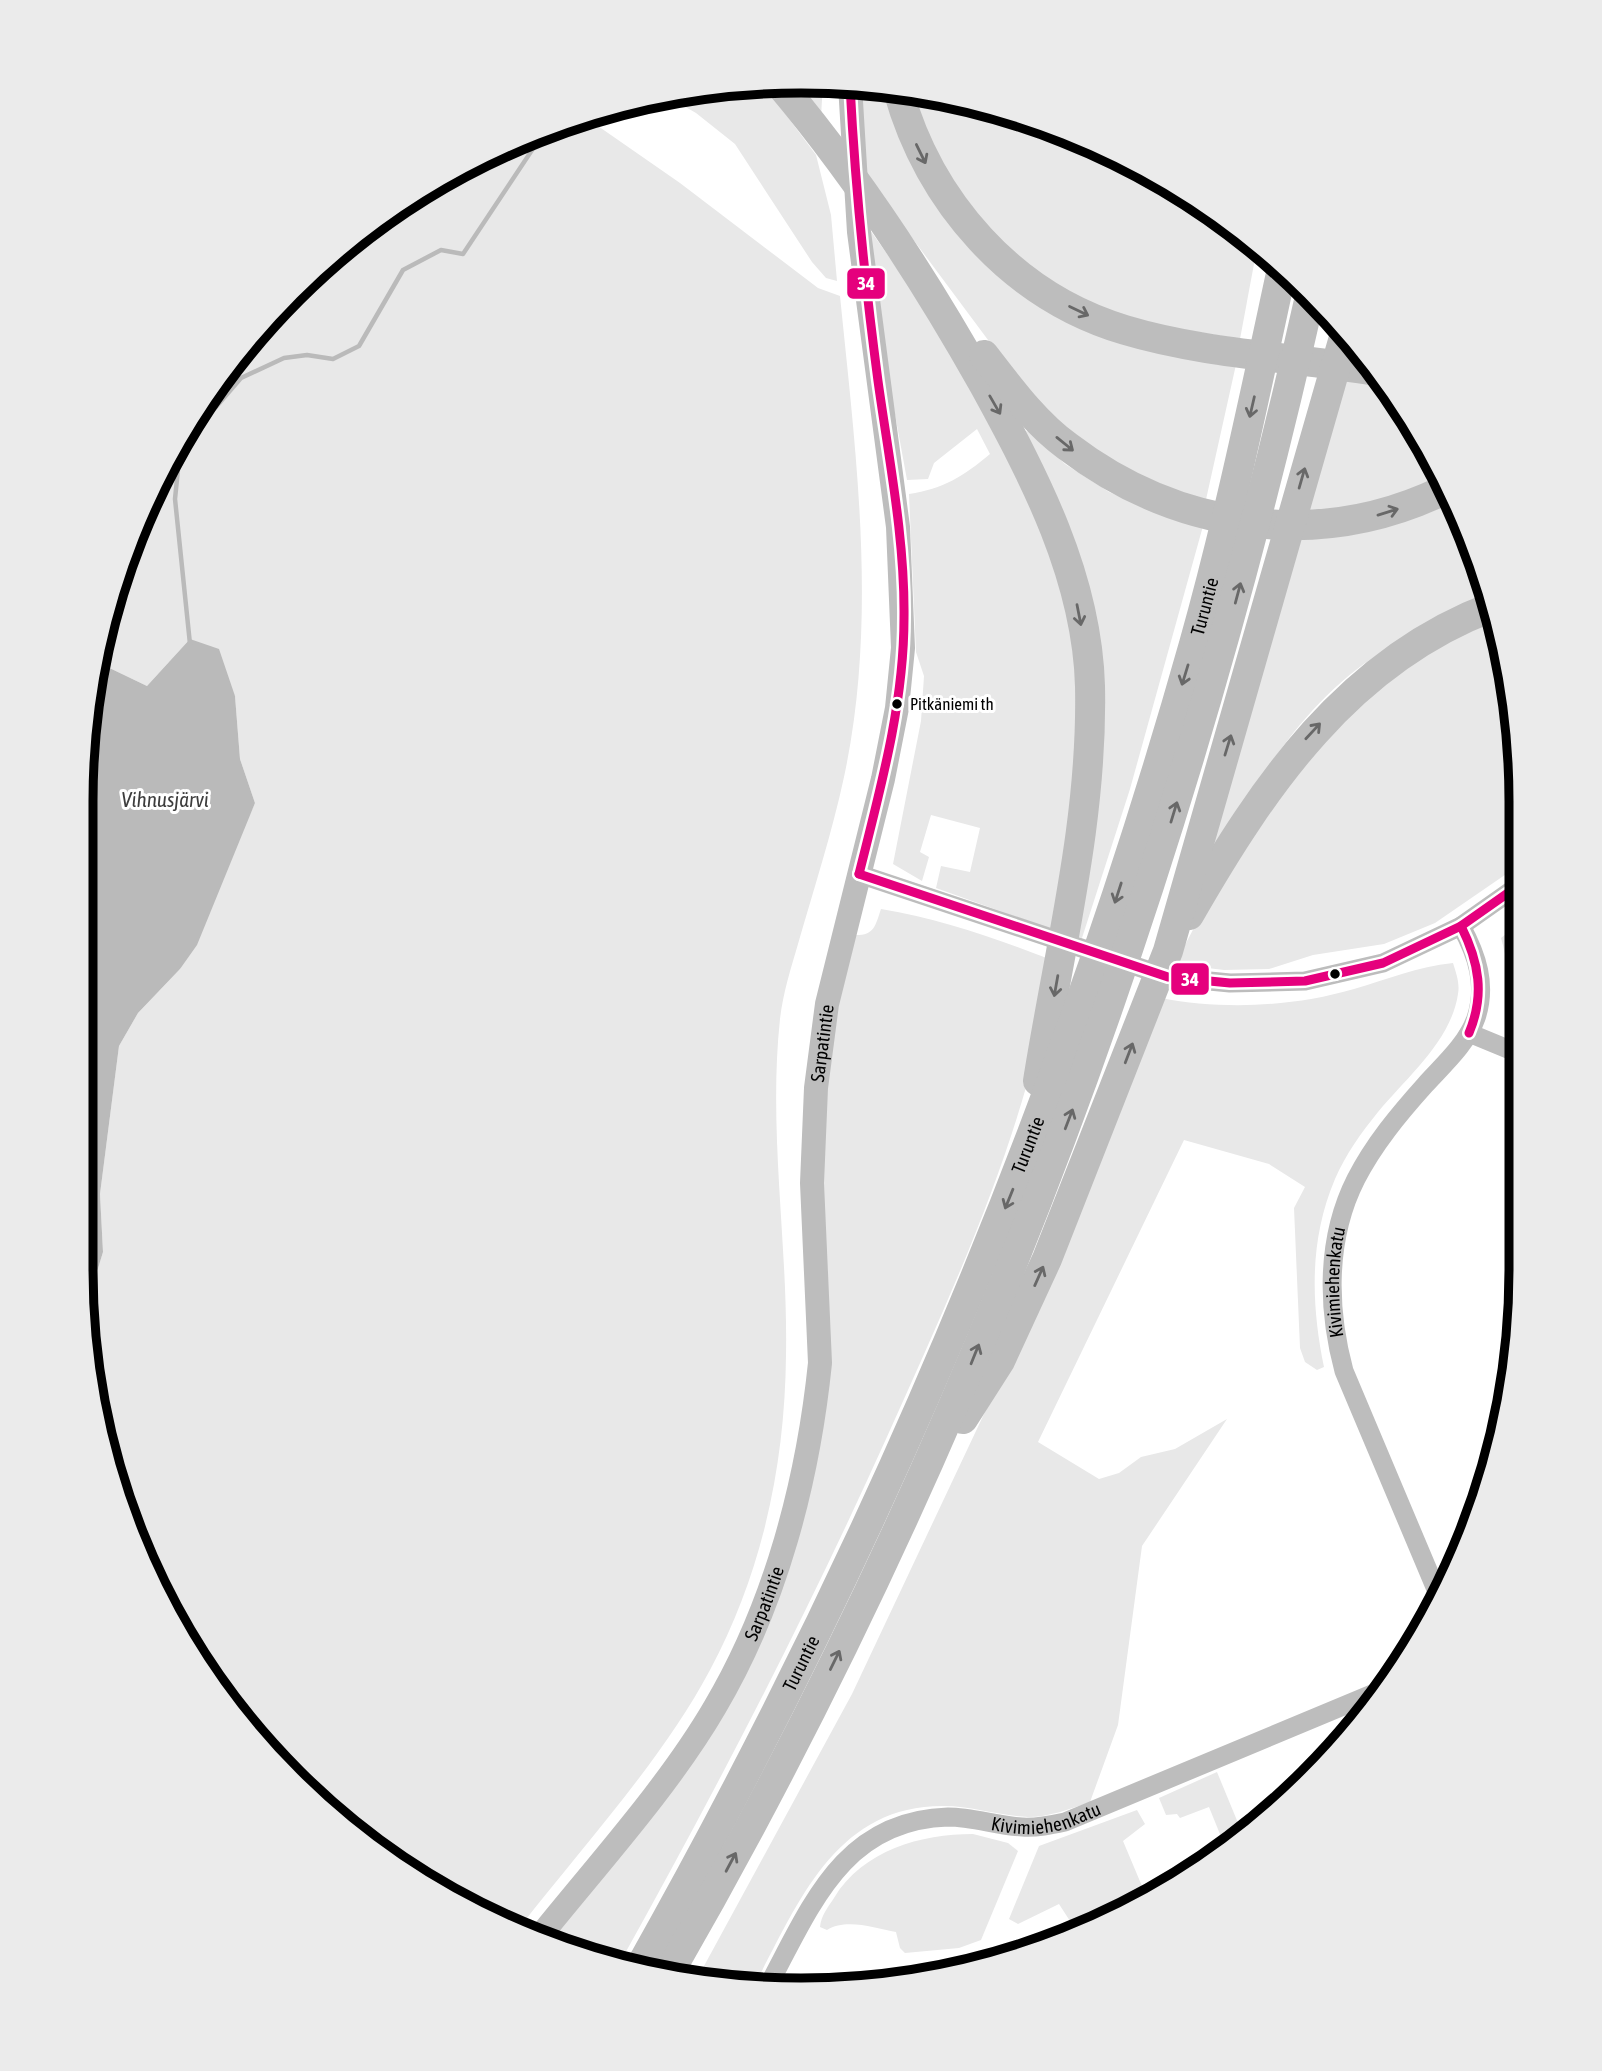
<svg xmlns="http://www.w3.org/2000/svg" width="1602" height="2071" viewBox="0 0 1602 2071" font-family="'Asap Condensed',sans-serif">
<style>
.green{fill:#e8e8e8}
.water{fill:#bababa}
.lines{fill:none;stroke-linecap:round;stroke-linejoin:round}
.stream{stroke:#bababa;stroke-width:4.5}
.minor{stroke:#bdbdbd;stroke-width:19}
.major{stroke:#bdbdbd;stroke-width:24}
.highway{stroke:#bdbdbd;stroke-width:30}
.bus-1-casing{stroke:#fff;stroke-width:14}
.bus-1{stroke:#e5007d;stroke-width:9}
.oneway{stroke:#686868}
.bus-dot{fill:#000;stroke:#fff;stroke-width:2.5}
.labels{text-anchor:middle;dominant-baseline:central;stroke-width:6;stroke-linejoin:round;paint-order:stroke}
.bus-label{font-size:17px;fill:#000;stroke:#fff;text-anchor:start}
.street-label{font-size:19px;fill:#000;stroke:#fff}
.water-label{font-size:21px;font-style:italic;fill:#3d3d3d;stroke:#fff}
.rim{fill:none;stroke:#000;stroke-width:9}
.line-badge{stroke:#fff;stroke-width:2.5}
.badge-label{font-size:19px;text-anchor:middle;font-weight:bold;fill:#fff}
</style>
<rect width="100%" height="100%" fill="#fff"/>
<g class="green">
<path d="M792,81l31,2 -2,34z"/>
<path d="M763,84l53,71 15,60 6,66 -11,-3 -14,-16 -77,-118 -39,-31 -33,-19z"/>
<path d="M860,86l30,3 109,180 238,91 -32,144 -48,-17 -89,-53 -39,-39 -166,-223z"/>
<path d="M909,91l33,3 135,42 125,66 55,46 -17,91 -108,-18 -73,-29 -98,-87z"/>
<path d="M585,117l95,66 138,105 22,8c16,159 38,323 4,481 -12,56 -30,111 -46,167 -7,24 -15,49 -18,75 -12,112 8,224 6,336 -1,110 -24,218 -76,315 -47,89 -128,177 -190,257l-79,-33 -149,-114 -115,-149 -72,-174 -19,-149 17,-56 -3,-58 19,-148 19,-33 42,-44 75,-166 -15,-44 -5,-63 -45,-57 -43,47 -50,-24 8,-48 50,-131 74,-120 97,-103 75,-58 125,-67z"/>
<path d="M870,230c96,134 206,310 209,479 1,74 -13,148 -23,222l-120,-43 5,-22 29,6 10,-44 -49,-13 -11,37 9,5 -7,24 -29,-17 28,-143 3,-45 -8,-24 -7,-158c34,-5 55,-18 81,-40l-13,-25 -43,34 -6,16 -21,1 -27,-148z"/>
<path d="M1338,373l46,8 16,20 38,77c-48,22 -85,31 -138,35z"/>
<path d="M1021,430l9,2 35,32 44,28 49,21 45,13 -73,263 -48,149 -12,-4 25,-252z"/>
<path d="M1447,496l36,73 7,28c-36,18 -76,34 -110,56 -89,56 -140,158 -191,246l105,-364z"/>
<path d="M1494,617l21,90v161l-80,55 -51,21 -71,11 -44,14 -45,1 -49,-6 43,-82 91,-135 115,-98z"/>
<path d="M881,909c60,10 114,29 171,51 -8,41 -13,84 -25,124 -35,123 -89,239 -141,355 -81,180 -172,355 -268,527h-3l-67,-28 143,-185 118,-284 12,-304 13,-152 19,-78c21,1 22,-8 28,-26z"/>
<path d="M1515,927v113l-9,-2c5,-36 5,-65 -5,-100z"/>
<path d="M1453,963c3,10 7,20 5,31 -7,47 -51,83 -80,118 -17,21 -32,42 -43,67 -26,61 -24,125 -11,188l-7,3 -12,-8 -5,-14 -6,-140 11,-21 -36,-23 -85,-24 -146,302 61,37 20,-6 22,-16 34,-8 52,-30 -85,127 -24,179 -28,77c-20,7 -41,15 -62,15 -28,-1 -56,-11 -84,-11 -109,-1 -146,98 -189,178l-57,-7 154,-283 132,-280 43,-91 134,-325c62,12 131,9 193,-9 34,-10 63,-22 99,-26z"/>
<path d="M1217,1772l26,63 -17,14 -17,-42 -29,11 -3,-4 -11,1 -7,-17z"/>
<path d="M1137,1810l8,14 -22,17 24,57 -68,37 -20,-31 -41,20 -9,-5 30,-73z"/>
<path d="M973,1834l35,9 10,8 -37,89 -22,8 -54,5 -5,-5 -4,-16c-21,-4 -50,-14 -69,-2l-7,-3c1,-11 8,-20 14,-29 29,-48 87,-64 139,-64z"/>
</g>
<path class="water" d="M190,639l29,10 16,47 5,63 15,44 -58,142 -17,24 -42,44 -19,33 -19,148 3,58 -17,56 -5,-38 1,-516 15,-92 50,24z"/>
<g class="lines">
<path class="stream" d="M190,644l-15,-145 3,-30 25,-47 38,-44 43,-20 23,-3 26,4 26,-13 44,-76 38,-20 22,4 83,-125"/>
<g class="minor">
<path d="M859,874l309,103 62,6 75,-2 78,-18 78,-37 54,-38"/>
<path d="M1469,1033l46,19"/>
<path id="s1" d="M1438,1594l-94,-223c-17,-63 -18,-133 12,-192 18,-35 43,-65 69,-94 18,-20 42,-41 51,-67 11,-33 1,-63 -15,-92"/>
<path id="s2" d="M768,1986c43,-80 75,-166 180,-169 25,0 50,9 74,10 15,1 29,-2 43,-5l319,-133"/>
</g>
<path class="major" id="s3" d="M541,1935c57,-71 128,-149 174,-228 61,-103 93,-227 105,-344l-8,-180 4,-95 11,-84 56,-225 14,-71 6,-60 -5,-121 -39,-295 -9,-147"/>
<g class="highway">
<path d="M779,83c79,94 145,195 205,302 51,93 103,192 106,301 3,135 -31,263 -52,395"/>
<path d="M898,90c31,111 113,206 227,240 80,24 168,27 251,41"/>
<path d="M984,355c25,32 50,67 83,91 110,84 251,105 377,44"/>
<path d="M1189,915c74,-129 159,-254 303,-308"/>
<path d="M963,1419l37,-58 47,-102 121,-308 177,-617"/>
<path id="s4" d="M639,1969c237,-420 424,-861 555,-1325 35,-124 61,-250 88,-375"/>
<path d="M669,1973c302,-524 510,-1092 642,-1681"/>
</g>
<defs>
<g id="bus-1">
<path d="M850,85c5,99 15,198 28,296 11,79 27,158 26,237 0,87 -24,172 -45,256"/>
<path d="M859,874l309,103 62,6 75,-2 78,-18 78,-37 54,-38"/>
<path d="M1461,926c18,36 24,69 8,107"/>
</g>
</defs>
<use href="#bus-1" class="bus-1-casing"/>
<use href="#bus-1" class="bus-1"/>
</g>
<defs><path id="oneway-shaft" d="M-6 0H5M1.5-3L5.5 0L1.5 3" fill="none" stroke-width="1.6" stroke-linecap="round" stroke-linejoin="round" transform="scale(1.75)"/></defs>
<g class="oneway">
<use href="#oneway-shaft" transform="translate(921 154) rotate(64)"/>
<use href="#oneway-shaft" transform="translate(1079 311) rotate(26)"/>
<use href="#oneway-shaft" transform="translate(995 405) rotate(60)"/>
<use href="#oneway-shaft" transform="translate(1252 407) rotate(103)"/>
<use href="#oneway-shaft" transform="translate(1065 444) rotate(39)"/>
<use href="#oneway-shaft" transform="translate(1302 478) rotate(-74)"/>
<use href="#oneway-shaft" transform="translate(1388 512) rotate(-17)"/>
<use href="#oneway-shaft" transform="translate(1238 593) rotate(-75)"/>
<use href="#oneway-shaft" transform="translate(1079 615) rotate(79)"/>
<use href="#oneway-shaft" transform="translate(1185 675) rotate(107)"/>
<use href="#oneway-shaft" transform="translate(1313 731) rotate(-47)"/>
<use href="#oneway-shaft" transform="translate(1228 745) rotate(-73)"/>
<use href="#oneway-shaft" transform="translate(1174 812) rotate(-73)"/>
<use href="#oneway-shaft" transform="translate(1118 893) rotate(108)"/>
<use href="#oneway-shaft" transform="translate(1056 986) rotate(100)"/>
<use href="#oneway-shaft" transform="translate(1129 1053) rotate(-69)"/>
<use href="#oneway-shaft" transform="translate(1069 1119) rotate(-69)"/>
<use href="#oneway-shaft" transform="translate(1009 1199) rotate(112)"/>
<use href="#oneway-shaft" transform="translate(1039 1276) rotate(-66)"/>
<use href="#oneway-shaft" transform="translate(975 1354) rotate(-68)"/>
<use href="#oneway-shaft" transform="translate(835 1660) rotate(-64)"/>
<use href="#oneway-shaft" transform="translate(731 1862) rotate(-62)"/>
</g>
<g class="bus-dot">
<circle cx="897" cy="704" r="6"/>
<circle cx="1335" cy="974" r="6"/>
</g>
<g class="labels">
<g class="bus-label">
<text x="910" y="704">Pitkäniemi th</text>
</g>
<g class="street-label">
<text stroke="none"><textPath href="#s4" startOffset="1479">Turuntie</textPath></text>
<text stroke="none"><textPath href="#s3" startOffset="970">Sarpatintie</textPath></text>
<text stroke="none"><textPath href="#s4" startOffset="912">Turuntie</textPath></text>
<text stroke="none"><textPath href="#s1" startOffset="332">Kivimiehenkatu</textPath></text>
<text stroke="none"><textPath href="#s3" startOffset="402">Sarpatintie</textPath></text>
<text stroke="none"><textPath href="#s4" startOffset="346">Turuntie</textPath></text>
<text stroke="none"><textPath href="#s2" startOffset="362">Kivimiehenkatu</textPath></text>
</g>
<g class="water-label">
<text x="165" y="799">Vihnusjärvi</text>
</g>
</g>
<path d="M0 0H1602V2071H0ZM801 93H801A708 708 0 0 1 1509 801V1270A708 708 0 0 1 801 1978H801A708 708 0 0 1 93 1270V801A708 708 0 0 1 801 93Z" fill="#ebebeb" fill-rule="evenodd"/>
<path class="rim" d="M801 93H801A708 708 0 0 1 1509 801V1270A708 708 0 0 1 801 1978H801A708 708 0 0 1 93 1270V801A708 708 0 0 1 801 93Z"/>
<g class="line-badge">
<rect x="846" y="267" width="40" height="33" rx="7" fill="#e5007d"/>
<rect x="1170" y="962" width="40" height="34" rx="7" fill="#e5007d"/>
</g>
<g class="badge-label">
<text x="866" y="290">34</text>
<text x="1190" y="986">34</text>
</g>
</svg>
